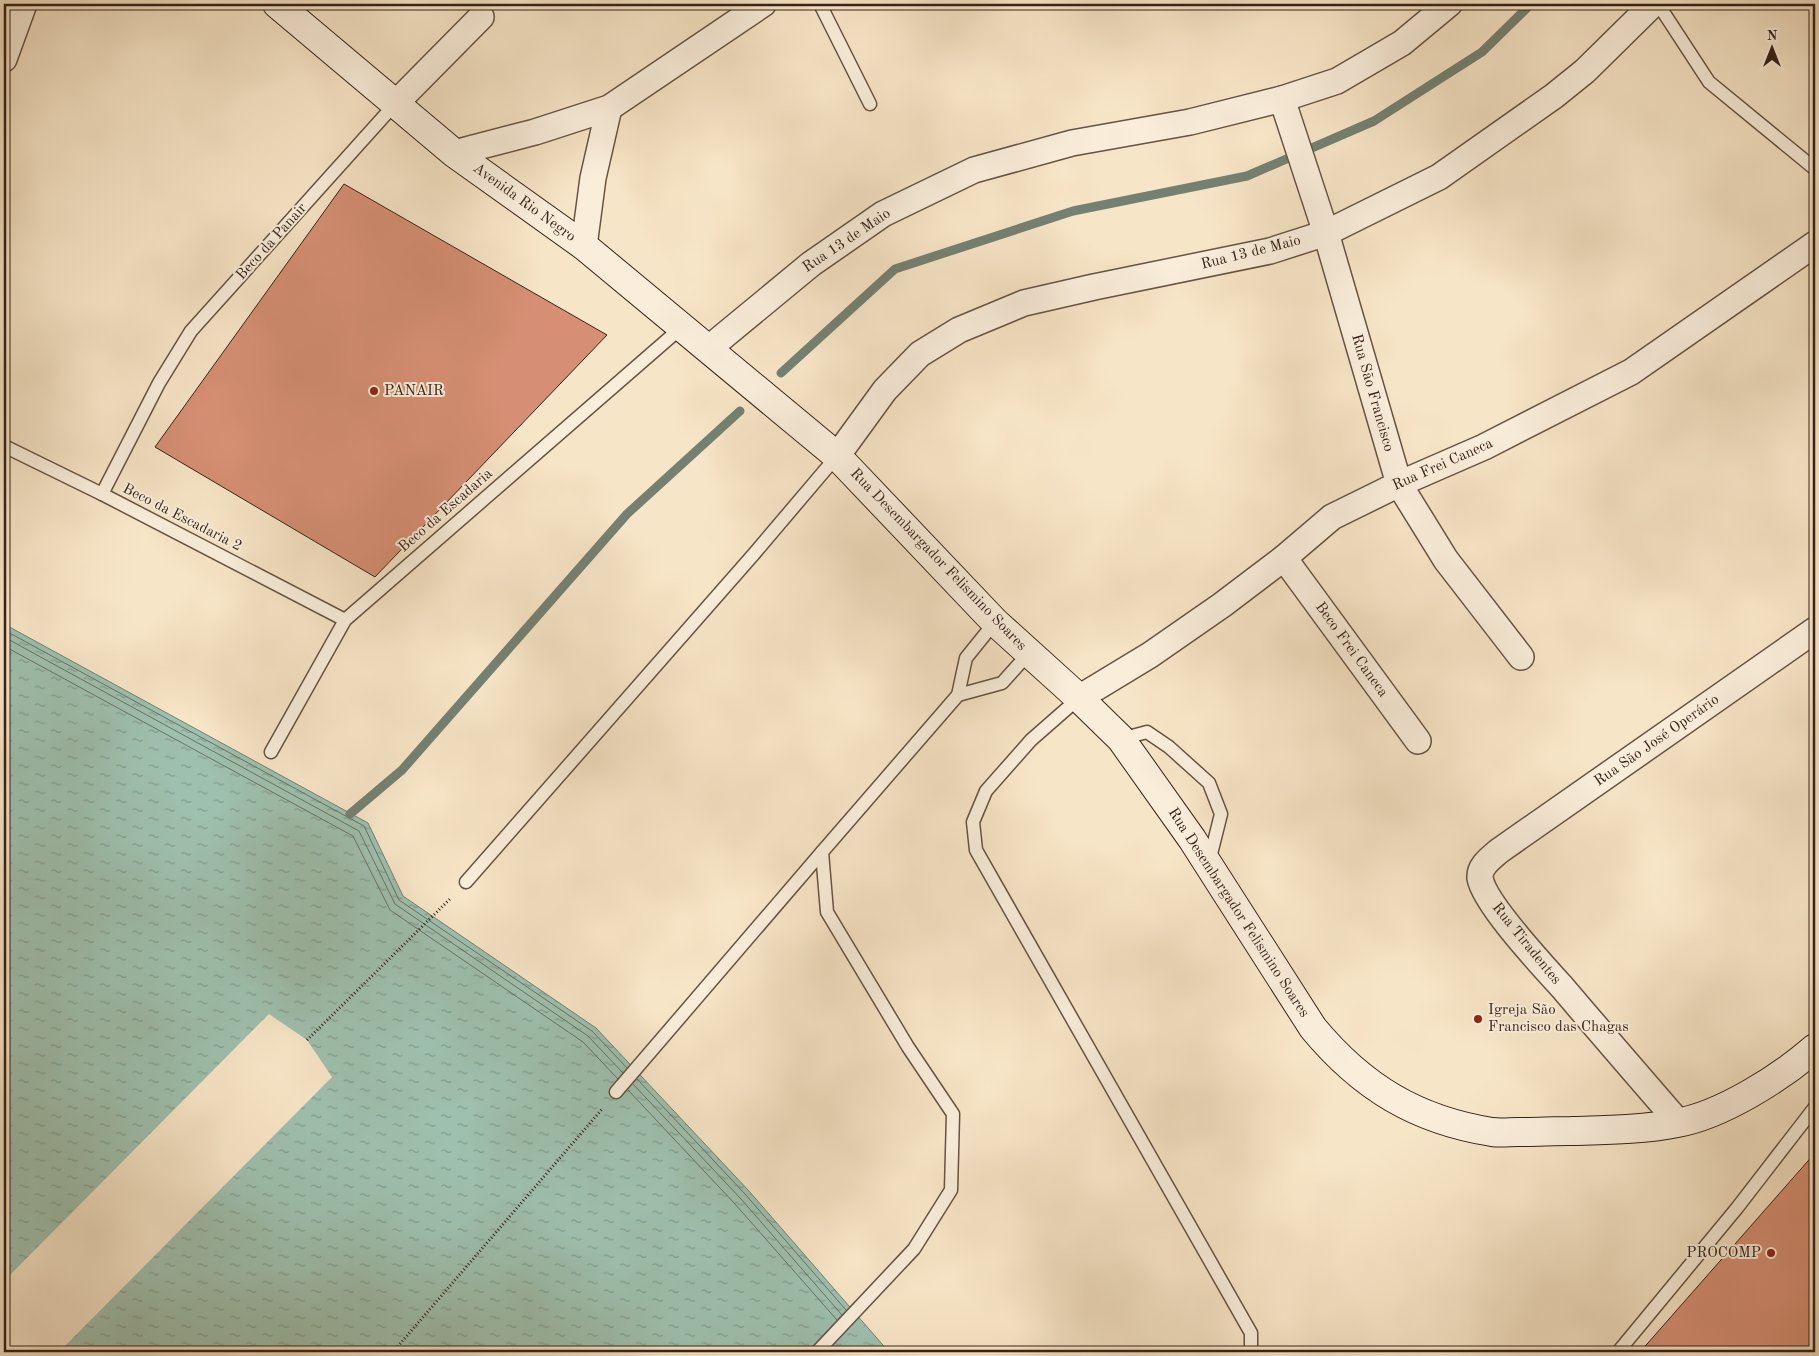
<svg xmlns="http://www.w3.org/2000/svg" width="1819" height="1356" viewBox="0 0 1819 1356" font-family="'Old Standard TT',serif">
<style>
.water{fill:url(#water-ripples);stroke:#748172}
.pier{fill:#f7e5c7}
.lines{fill:none;stroke-linecap:round;stroke-linejoin:round}
.shore{stroke:#6a7163;stroke-width:1}
.stream{stroke:#748172;stroke-width:9}
.building{fill:#d68f74;stroke:#362218}
.lane-casing{stroke:#665344;stroke-width:15}
.street-casing{stroke:#665344;stroke-width:28}
.secondary-casing{stroke:#362218;stroke-width:30}
.path{stroke:#362218;stroke-width:3;stroke-dasharray:1 2.5;stroke-linecap:butt}
.lane{stroke:#faeedb;stroke-width:12}
.street{stroke:#faeedb;stroke-width:25}
.secondary{stroke:#faeedb;stroke-width:28}
.poi-dot{fill:#8f2418;stroke:#faeedb;stroke-width:2}
.labels{text-anchor:middle;dominant-baseline:central;stroke-width:4;stroke-linejoin:round;paint-order:stroke}
.street-label{font-size:15px;fill:#362218;stroke:#faeedb}
.poi-label{font-size:15px;fill:#362218;stroke:#faeedb;text-anchor:start}
</style>
<defs>
<pattern id="water-ripples" width="26" height="14" patternUnits="userSpaceOnUse" patternTransform="scale(1.25)"><rect width="26" height="14" fill="#9ec0ae"/><path d="M2 4q2-2 4 0t4 0M15 11q2-2 4 0t4 0" fill="none" stroke="#829c8d"/></pattern>
</defs>
<rect width="100%" height="100%" fill="#f7e5c7"/>
<filter id="stains"><feTurbulence type="fractalNoise" baseFrequency=".004" numOctaves="4"/><feColorMatrix values="0 0 0 0 .2 0 0 0 0 .09 0 0 0 0 .02 0 0 0 .5 -.17"/></filter>
<radialGradient id="worn" r=".72"><stop offset=".6" stop-color="#630" stop-opacity="0"/><stop offset="1" stop-color="#630" stop-opacity=".3"/></radialGradient>
<path class="water" d="M4,624l364,199 35,73 193,132 153,163 140,161h-885z"/>
<path class="pier" d="M269,1014l38,26 25,37 -273,275h-55v-71z"/>
<g class="lines">
<g class="shore">
<path d="M4,630l360,196 35,74 193,131 35,37"/>
<path d="M4,637l355,194 36,73 193,132 35,37"/>
<path d="M4,646l349,190 37,74 193,132 35,37"/>
<path d="M637,1079l108,115 101,116"/>
<path d="M633,1084l108,115 101,116"/>
<path d="M628,1090l107,114 102,116"/>
</g>
<g class="stream">
<path d="M781,373l114,-104 178,-58 174,-35 127,-55 108,-69 49,-48"/>
<path d="M350,814l52,-44 225,-256 113,-103"/>
</g>
</g>
<g class="building">
<path d="M344,184l263,151 -232,242 -220,-130z"/>
<path d="M1815,1153v199h-175z"/>
</g>
<g class="lines">
<defs>
<g id="lane">
<path d="M820,4l50,100"/>
<path d="M1658,4l51,78 106,87"/>
<path d="M4,446l98,48 243,126"/>
<path d="M102,494l57,-111 32,-52 204,-227"/>
<path d="M958,695l44,-12 27,-30"/>
<path d="M1079,698l-48,42 -45,51 -13,31 3,28 275,483v19"/>
<path d="M1121,739l26,-7 22,15 40,36 12,31 -12,48"/>
<path d="M271,752l74,-132 337,-293"/>
<path d="M466,882l287,-327 84,-99"/>
<path d="M616,1092l206,-240"/>
<path d="M817,1352l97,-103 37,-59 2,-76 -45,-67 -81,-135 -5,-60 136,-157 8,-37 29,-36"/>
<path d="M1618,1352l119,-144 78,-101"/>
</g>
<g id="street">
<path d="M4,59l20,-55"/>
<path d="M1282,99l44,134 73,251 47,76 75,97"/>
<path d="M395,104l86,-87"/>
<path d="M454,153l81,-21 74,-24 154,-104"/>
<path d="M584,246l9,-68 16,-70"/>
<path d="M708,349l103,-85 72,-50 91,-44 98,-27 118,-21 92,-23 55,-18 65,-38 47,-39"/>
<path d="M837,456l48,-66 35,-36 39,-24 65,-27 70,-16 176,-36 56,-18 113,-56 115,-81 31,-25 68,-67"/>
<path d="M1284,558l134,183"/>
<path d="M1079,698l71,-43 72,-50 62,-47 48,-41 67,-33 85,-37 147,-75 184,-128"/>
<path d="M1679,1123c-39,-45 -78,-90 -117,-136 -19,-21 -78,-84 -82,-109 -1,-12 11,-20 19,-27l316,-221"/>
</g>
<path id="secondary" d="M277,4l177,149 130,93 253,210 158,166 84,76 42,41 71,100 121,189c49,59 103,92 179,104 8,1 18,0 26,0 18,0 36,-1 53,-1 35,-1 71,-1 106,-8 45,-8 103,-45 138,-75"/>
</defs>
<use href="#lane" class="lane-casing"/>
<use href="#street" class="street-casing"/>
<use href="#secondary" class="secondary-casing"/>
<g class="path">
<path d="M307,1040l144,-142"/>
<path d="M393,1352l210,-244"/>
</g>
<use href="#lane" class="lane"/>
<use href="#street" class="street"/>
<use href="#secondary" class="secondary"/>
</g>
<g class="poi-dot">
<circle cx="374" cy="391" r="5"/>
<circle cx="1478" cy="1019" r="5"/>
<circle cx="1771" cy="1253" r="5"/>
</g>
<g class="labels">
<g class="street-label">
<text transform="translate(524 203) rotate(36)">Avenida Rio Negro</text>
<text transform="translate(847 241) rotate(-34)">Rua 13 de Maio</text>
<text transform="translate(272 242) rotate(-48)">Beco da Panair</text>
<text transform="translate(1251 253) rotate(-14)">Rua 13 de Maio</text>
<text transform="translate(1372 393) rotate(74)">Rua São Francisco</text>
<text transform="translate(1443 465) rotate(-24)">Rua Frei Caneca</text>
<text transform="translate(446 511) rotate(-41)">Beco da Escadaria</text>
<text transform="translate(182 518) rotate(27)">Beco da Escadaria 2</text>
<text transform="translate(938 560) rotate(46)">Rua Desembargador Felismino Soares</text>
<text transform="translate(1351 650) rotate(54)">Beco Frei Caneca</text>
<text transform="translate(1657 741) rotate(-35)">Rua São José Operário</text>
<text transform="translate(1238 913) rotate(57)">Rua Desembargador Felismino Soares</text>
<text transform="translate(1526 944) rotate(51)">Rua Tiradentes</text>
</g>
<g class="poi-label">
<text x="384" y="391">PANAIR</text>
<text x="1488" y="1010">Igreja São<tspan x="1488" dy="17">Francisco das Chagas</tspan></text>
<text x="1761" y="1253" text-anchor="end">PROCOMP</text>
</g>
</g>
<rect width="1819" height="1356" fill="none" stroke="#f7e5c7" stroke-width="20"/>
<rect x="5" y="5" width="1809" height="1346" fill="none" stroke="#362218" stroke-width="2.5"/>
<rect x="10" y="10" width="1799" height="1336" fill="none" stroke="#362218"/>
<g transform="translate(1772 48)" stroke="#faeedb" stroke-width="4" paint-order="stroke">
<path d="M0-4L9 19L0 12L-9 19Z" fill="#362218"/>
<text y="-8" font-size="14" font-weight="bold" text-anchor="middle" fill="#362218">N</text>
</g>
<rect width="100%" height="100%" filter="url(#stains)"/>
<rect width="100%" height="100%" fill="url(#worn)"/>
</svg>
